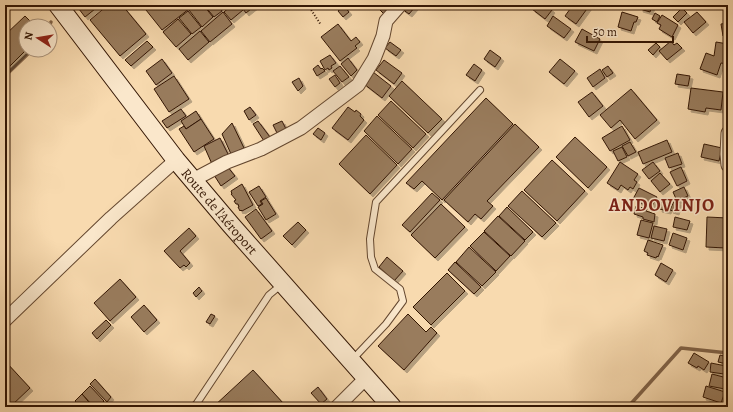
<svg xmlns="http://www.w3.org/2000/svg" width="733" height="412" viewBox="0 0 733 412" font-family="Alegreya,serif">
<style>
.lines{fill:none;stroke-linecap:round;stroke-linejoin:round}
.stream{stroke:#816348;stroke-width:3.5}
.building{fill:#997c5d;stroke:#331604;filter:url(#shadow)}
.lane-casing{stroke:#64472f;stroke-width:8}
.street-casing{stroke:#64472f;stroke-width:15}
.secondary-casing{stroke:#331604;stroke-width:20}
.path{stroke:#331604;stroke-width:2;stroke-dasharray:1 2;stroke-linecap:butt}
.lane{stroke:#fae7cb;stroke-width:6}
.street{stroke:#fae7cb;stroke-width:13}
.secondary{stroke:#fae7cb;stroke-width:18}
.labels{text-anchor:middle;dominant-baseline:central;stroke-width:3;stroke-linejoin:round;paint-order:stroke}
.street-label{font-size:14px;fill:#331604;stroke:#fae7cb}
.district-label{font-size:18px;font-weight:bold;letter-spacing:1px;fill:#7a1f14;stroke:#fae7cb}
</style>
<defs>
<filter id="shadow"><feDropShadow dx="3" dy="3" stdDeviation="0" flood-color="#0004"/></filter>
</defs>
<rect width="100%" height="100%" fill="#f8daaf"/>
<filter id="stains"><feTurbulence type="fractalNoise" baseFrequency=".005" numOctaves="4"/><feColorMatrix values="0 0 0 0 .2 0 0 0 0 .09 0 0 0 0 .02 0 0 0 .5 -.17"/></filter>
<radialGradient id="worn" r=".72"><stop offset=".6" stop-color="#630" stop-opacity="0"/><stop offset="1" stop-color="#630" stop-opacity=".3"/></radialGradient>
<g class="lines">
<g class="stream">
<path d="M49,26l2,-4"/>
<path d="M5,76l27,-26"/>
<path d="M628,407l53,-59 47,5"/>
</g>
</g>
<g class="building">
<path d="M76,5h24l-15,12z"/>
<path d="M108,5h14l24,29 -26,22 -30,-36z"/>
<path d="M142,5h52l-32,25z"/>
<path d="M195,5h8l10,12 -11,10 -13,-17z"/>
<path d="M204,5h14l4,6 -8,6z"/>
<path d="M232,5h7l4,5 -12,10 -7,-8z"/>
<path d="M240,5h16l-10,8z"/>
<path d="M375,5h17l-8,9z"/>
<path d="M405,5h8l2,2 -6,7 -7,-5z"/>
<path d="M536,5h10l6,5 -7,9 -13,-10z"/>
<path d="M573,5l16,1 -13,18 -11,-8z"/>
<path d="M641,5h11l-2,7 -10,-3z"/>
<path d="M344,6l5,6 -6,5 -5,-6z"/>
<path d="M682,8l5,5 -9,9 -5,-5z"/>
<path d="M188,11l13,16 -9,7 -13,-16z"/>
<path d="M223,12l9,12 -22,18 -9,-11z"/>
<path d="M622,12l16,5 -2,5h-2l-3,9 -13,-4z"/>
<path d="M697,12l9,10 -13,11 -9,-11z"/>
<path d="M655,13l5,3 -3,6 -5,-3z"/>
<path d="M662,15l16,10 -6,12 -13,-8 2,-4 -4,-2z"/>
<path d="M25,16l10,10h-9v24l-21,21v-36z"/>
<path d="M553,16l18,13 -7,9 -17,-12z"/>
<path d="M178,19l13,15 -15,13 -13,-15z"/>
<path d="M728,23v13h-5l-2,-12z"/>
<path d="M338,24l13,17 5,-4 4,5 -5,4 2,2 -17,13 -19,-24z"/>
<path d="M582,29l18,10 -6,12 -19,-9z"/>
<path d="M200,31l9,11 -21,18 -9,-11z"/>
<path d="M147,41l6,6 -22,19 -6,-6z"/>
<path d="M671,41l3,4 3,-2 5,5 -15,12 -8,-9z"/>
<path d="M390,42l11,8 -5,6 -11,-8z"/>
<path d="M716,42l12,2v20l-7,-1 -4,12 -17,-6 6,-16 8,3z"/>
<path d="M656,43l4,4 -7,8 -5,-5z"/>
<path d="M490,50l11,8 -6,9 -11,-8z"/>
<path d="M330,55l6,8 -5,3 1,2 -3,2 -1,-2 -3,2 -5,-9z"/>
<path d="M348,58l9,12 -6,6 -10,-12z"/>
<path d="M162,59l10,14 -16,12 -10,-14z"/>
<path d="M560,59l15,12 -11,13 -15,-12z"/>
<path d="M384,60l18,13 -8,11 -18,-14z"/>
<path d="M474,64l8,6 -7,11 -9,-6z"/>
<path d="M318,65l3,4 1,-1 3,3 -8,5 -4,-7z"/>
<path d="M340,66l9,11 -7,5 -9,-11z"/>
<path d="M608,66l5,7 -6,4 -5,-7z"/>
<path d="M600,69l5,9 -12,9 -6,-9z"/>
<path d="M373,72l18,14 -9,12 -18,-14z"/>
<path d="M677,74l13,2 -2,10 -13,-2z"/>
<path d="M335,75l5,8 -5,4 -6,-8z"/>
<path d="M174,76l15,23 -20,13 -15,-23z"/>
<path d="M299,78l4,8 -5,5 -6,-9z"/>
<path d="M402,81l40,38 -14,14 -39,-37z"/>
<path d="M691,88l32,4 -2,18 -15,-2 -1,4 -17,-3z"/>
<path d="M631,89l26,31 -22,19 -15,-19 -9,8 -11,-13z"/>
<path d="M592,92l11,14 -14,11 -11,-15z"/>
<path d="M486,98l27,26 -71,76 -20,-19 -8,8 -8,-6z"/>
<path d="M391,101l35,33 -13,14 -35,-33z"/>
<path d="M250,107l6,8 -7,5 -5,-9z"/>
<path d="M348,107l7,5 1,-2 5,4 -1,2 4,4 -16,20 -16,-12z"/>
<path d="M181,109l5,7 -19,12 -5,-7z"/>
<path d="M196,111l5,8 -15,10 -5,-8z"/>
<path d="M377,116l35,33 -14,15 -34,-33z"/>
<path d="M201,119l13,20 -20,13 -15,-23 5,-3 2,3z"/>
<path d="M258,121l12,16 -6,4 -11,-17z"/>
<path d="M282,121l4,8 -9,4 -4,-8z"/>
<path d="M232,123l12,25 -13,6 -9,-20z"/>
<path d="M515,124l24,23 -52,54 6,5 -12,13 -6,-5 -7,8 -24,-22z"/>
<path d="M622,126l8,14 -20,11 -8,-13z"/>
<path d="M318,128l7,5 -4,7 -8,-6z"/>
<path d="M366,135l31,30 -27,29 -31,-30z"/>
<path d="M575,137l32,30 -19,21 -32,-31z"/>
<path d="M220,138l9,18 -17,8 -8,-18z"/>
<path d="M667,140l5,12 -29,12 -5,-12z"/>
<path d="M630,142l6,10 -8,4 -6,-10z"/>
<path d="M704,144l18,4 -3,13 -18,-4z"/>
<path d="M622,147l5,10 -9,4 -5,-10z"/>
<path d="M678,153l4,11 -13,4 -4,-10z"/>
<path d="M552,160l33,31 -28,30 -33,-31z"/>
<path d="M620,162l18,12 -4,6 3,2 -4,7 -3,-2 -2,3 -7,-5 -3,5 -11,-7z"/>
<path d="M653,162l7,9 -11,8 -7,-9z"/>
<path d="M227,166l8,10 -14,10 -7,-11z"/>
<path d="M681,167l6,14 -10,5 -7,-14z"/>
<path d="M660,173l10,11 -10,8 -9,-11z"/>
<path d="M242,184l11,21 -11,6 -1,-1 -1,1 -2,-4h1l-1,-3h-2l-2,-3 2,-1 -5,-6h1l-1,-3z"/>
<path d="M259,186l7,11 -6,4 2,3 -4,2 -9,-14z"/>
<path d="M684,187l4,9 -11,5 -4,-9z"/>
<path d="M639,188l18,9 -6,11 -18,-9z"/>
<path d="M522,191l34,32 -14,14 -34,-31z"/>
<path d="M432,193l8,7 -30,32 -8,-7z"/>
<path d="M266,198l10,16 -10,6 -8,-13 5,-3 -2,-3z"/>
<path d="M674,201l5,1 -3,10 -6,-2z"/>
<path d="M661,202l9,2 -2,7 -9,-2z"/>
<path d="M441,204l24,23 -30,31 -24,-23z"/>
<path d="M636,206l11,3 -1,2 9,3 -1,8 -11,-3v-2l-9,-3z"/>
<path d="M507,207l26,25 -8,8 -26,-24z"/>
<path d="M256,209l16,22 -11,8 -16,-22z"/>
<path d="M498,216l27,25 -14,15 -27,-25z"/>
<path d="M675,217l15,4 -3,9 -14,-3z"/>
<path d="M707,217l21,1 -2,30 -20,-1z"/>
<path d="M641,220l12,3 -4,15 -12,-3z"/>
<path d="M298,222l8,8 -14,15 -9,-9z"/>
<path d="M654,226l13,3 -3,12 -13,-3z"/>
<path d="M189,228l7,8 -16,15 10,12 -4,4 -2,-2 -4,3 -16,-17z"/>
<path d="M484,232l26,24 -14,15 -26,-25z"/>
<path d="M673,233l14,5 -4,12 -14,-5z"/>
<path d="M648,240l15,5 -5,12 -1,-1 -1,2 -9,-3 1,-2 -4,-2z"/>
<path d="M469,247l27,25 -14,14 -26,-24z"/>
<path d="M387,257l16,14 -9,10 -15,-14z"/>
<path d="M455,262l26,25 -7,7 -26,-24z"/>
<path d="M661,263l12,7 -7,12 -11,-7z"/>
<path d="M447,273l18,18 -34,34 -18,-18z"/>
<path d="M120,279l16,18 -26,24 -16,-18z"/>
<path d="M199,287l3,4 -6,6 -3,-4z"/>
<path d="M144,305l13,15 -13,12 -13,-15z"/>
<path d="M211,314l4,2 -5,8 -4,-2z"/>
<path d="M408,314l18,18 5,-5 6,6 -33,37 -26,-24z"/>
<path d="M106,320l5,5 -14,14 -5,-6z"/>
<path d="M694,353l15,9 -5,8 -6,-4 -1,2 -9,-5z"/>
<path d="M720,355l8,2 -1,7 -9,-2z"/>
<path d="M5,361l25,27 -20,19h-5z"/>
<path d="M711,363l15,3 -2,8 -14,-2z"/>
<path d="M253,370l30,33 -4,4h-66z"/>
<path d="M712,374l15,4 -2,11 -16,-3z"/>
<path d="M95,379l16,18 -4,5 -17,-18z"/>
<path d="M90,386l14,15 -6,6h-4l-12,-13z"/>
<path d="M706,386l19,6 -4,11 -18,-6z"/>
<path d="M318,387l9,12 -6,5 -10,-11z"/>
<path d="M82,394l11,13h-13l-5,-6z"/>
</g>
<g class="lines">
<defs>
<g id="lane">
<path d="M352,360l34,-36 17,-23 -3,-12 -25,-20 -4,-12 -1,-18 6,-37 104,-112"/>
<path d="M193,407l4,-4 72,-108 12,-10"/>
</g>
<g id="street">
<path d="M728,133l-1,21 1,11"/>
<path d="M193,180l34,-18 34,-13 40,-21 57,-43 16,-26 9,-23 3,-15 14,-16"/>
<path d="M5,320l106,-102 65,-58"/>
<path d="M337,407l29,-29"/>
</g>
<g id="secondary">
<path id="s1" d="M58,5l118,155 55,65 161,182"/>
</g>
</defs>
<use href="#lane" class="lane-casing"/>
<use href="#street" class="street-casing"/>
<use href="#secondary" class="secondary-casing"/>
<path class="path" d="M308,5l13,20"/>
<use href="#lane" class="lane"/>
<use href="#street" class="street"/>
<use href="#secondary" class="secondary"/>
</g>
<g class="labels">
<g class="street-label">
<text stroke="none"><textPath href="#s1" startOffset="262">Route de l'Aéroport</textPath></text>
</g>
<g class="district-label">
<text x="662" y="205">ANDOVINJO</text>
</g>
</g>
<rect width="733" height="412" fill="none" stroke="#f8daaf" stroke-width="20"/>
<rect x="6" y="6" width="721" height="400" fill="none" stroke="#331604" stroke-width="2"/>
<rect x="10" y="10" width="713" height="392" fill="none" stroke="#331604"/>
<g transform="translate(38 38) rotate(282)"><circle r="19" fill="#fae7cb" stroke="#aa937b"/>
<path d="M0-3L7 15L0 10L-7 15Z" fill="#8f2418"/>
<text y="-6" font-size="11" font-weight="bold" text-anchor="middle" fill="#331604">N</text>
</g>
<path d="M587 36v6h86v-6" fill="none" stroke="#331604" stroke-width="2"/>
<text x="593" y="36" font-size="12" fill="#331604" stroke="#fae7cb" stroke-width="3" paint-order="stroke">50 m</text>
<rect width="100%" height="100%" filter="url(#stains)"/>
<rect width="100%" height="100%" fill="url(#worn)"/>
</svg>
